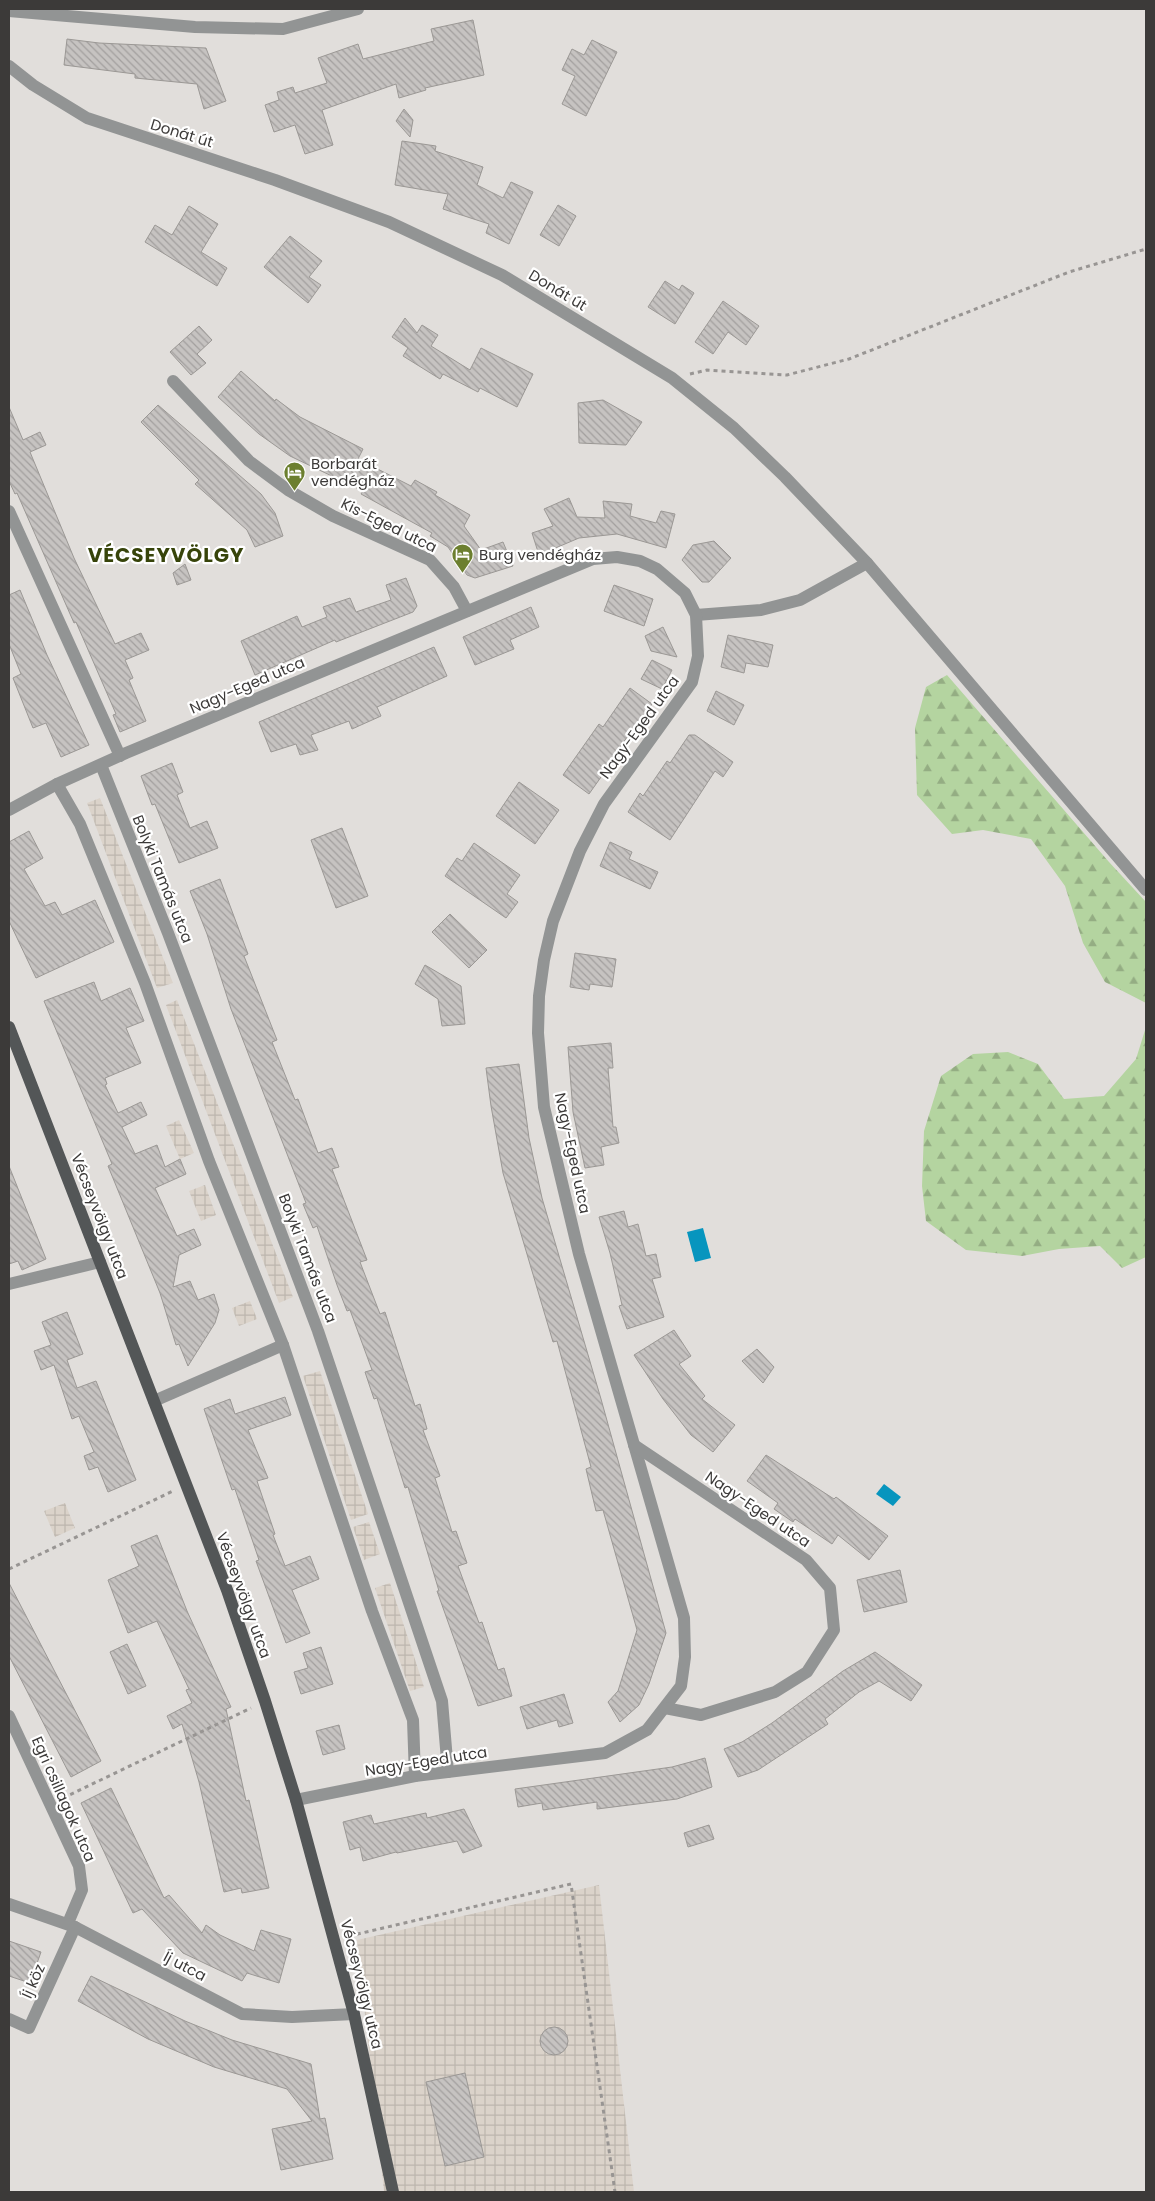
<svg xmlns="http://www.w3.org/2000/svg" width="1155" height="2201" viewBox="0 0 1155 2201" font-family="Poppins,sans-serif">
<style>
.industrial{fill:url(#industrial-grid)}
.forest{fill:url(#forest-firs)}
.water{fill:#0795be}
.building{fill:url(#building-back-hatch);stroke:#9b9895}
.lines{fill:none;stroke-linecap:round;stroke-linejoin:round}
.path{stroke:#989593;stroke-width:3;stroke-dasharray:4 4;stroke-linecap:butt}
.minor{stroke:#929494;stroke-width:12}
.major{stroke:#535657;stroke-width:12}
.labels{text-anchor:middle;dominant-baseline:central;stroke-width:4.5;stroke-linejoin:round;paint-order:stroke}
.street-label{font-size:15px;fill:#3c3a39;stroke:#fff}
.poi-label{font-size:15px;fill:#3c3a39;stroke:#fff;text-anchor:start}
.district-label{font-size:20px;font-weight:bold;letter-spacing:1px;fill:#37440a;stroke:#fff}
</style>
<defs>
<pattern id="industrial-grid" width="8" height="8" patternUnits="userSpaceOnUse" patternTransform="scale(1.25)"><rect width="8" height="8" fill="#dbd3ca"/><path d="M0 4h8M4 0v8" fill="none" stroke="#bdb6ae"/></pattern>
<pattern id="forest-firs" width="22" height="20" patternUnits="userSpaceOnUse" patternTransform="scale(1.25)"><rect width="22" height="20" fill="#b4d4a0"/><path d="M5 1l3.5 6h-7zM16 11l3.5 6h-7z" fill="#94ad83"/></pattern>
<pattern id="building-back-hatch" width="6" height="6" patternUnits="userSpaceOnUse" patternTransform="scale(1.25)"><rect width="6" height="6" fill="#c6c3c1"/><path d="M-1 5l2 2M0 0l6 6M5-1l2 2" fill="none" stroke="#a29f9e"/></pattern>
</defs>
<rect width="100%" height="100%" fill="#e1dedb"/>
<g class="industrial">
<path d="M100,798l73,185 -16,5 -70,-185z"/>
<path d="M177,1000l116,297 -14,6 -113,-298z"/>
<path d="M179,1120l15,33 -14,6 -14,-33z"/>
<path d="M205,1185l11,30 -15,6 -12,-30z"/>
<path d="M250,1301l7,18 -18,7 -7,-18z"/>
<path d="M320,1371l48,143 -17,6 -48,-144z"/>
<path d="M65,1503l10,25 -20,9 -11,-26z"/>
<path d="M369,1522l11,32 -16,6 -11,-33z"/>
<path d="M390,1583l34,104 -14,4 -35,-103z"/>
<path d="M599,1885l35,307h-250l-27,-252z"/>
</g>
<g class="forest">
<path d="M947,675l162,187 37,40v101l-41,-21 -22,-39 -18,-57 -34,-47 -48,-9 -31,4 -35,-39 -2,-67 11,-41z"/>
<path d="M1146,1027v230l-24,11 -22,-22 -41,3 -37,7 -56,-6 -40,-29 -4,-35 2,-55 17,-55 32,-22 35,-2 30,12 26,35 40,-3 32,-37z"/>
</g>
<g class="water">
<path d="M703,1228l8,30 -16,4 -8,-30z"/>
<path d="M884,1484l17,13 -8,9 -17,-12z"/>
</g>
<g class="building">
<path d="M473,20l11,55 -59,13 1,2 -27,8 -3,-14 -74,26 11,35 -28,9 -10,-29 -21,7 -9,-27 14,-5 -2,-8 16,-5 2,6 32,-10 -9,-25 40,-14 5,15 71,-18 -3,-12z"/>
<path d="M67,39l32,4 107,5 20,53 -22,8 -7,-25 -62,-6v-4l-71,-9z"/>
<path d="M592,40l25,12 -31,64 -24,-12 13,-28 -13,-6 10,-21 12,6z"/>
<path d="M404,109l9,11 -3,17 -14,-16z"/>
<path d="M402,141l34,5 -1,5 48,16 -6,18 26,13 8,-16 22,10 -24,52 -23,-11 3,-9 -46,-15 5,-15 -53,-9z"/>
<path d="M558,205l18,11 -17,30 -19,-11z"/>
<path d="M189,206l29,18 -17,28 26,16 -10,18 -72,-44 10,-17 17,10z"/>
<path d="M290,236l32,25 -13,16 12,8 -13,18 -44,-36z"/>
<path d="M665,281l14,9 3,-5 12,8 -19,31 -27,-17z"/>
<path d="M723,301l36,25 -13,19 -18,-13 -15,22 -18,-12z"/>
<path d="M405,318l12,15 5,-8 16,10 -7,11 39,24 11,-22 52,26 -16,33 -37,-19 -2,4 -35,-18 -3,5 -37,-23 5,-8 -16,-11z"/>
<path d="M199,326l13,14 -15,14 9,9 -15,12 -21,-23z"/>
<path d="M241,371l34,30 1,-2 24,18 63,32 -5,10 53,27 4,-6 22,12 -2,3 35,20 -6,11 17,24 22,-8 10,24 -38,12 -8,-3 -19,-28 -18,-11 2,-3 -71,-39 2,-3 -73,-35 -31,-22 -41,-37z"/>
<path d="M603,400l39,22 -16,23 -47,-2 -1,-40z"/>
<path d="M158,405l103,89 14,19 8,23 -28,11 -8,-17 -52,-46 4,-4 -58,-58z"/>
<path d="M9,407l14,33 17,-8 6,13 -16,7 44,106 41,86 26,-11 8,17 -24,10 8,18 -4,2 17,41 -26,11 -7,-17 3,-1 -40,-92 -2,1 -57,-130 -2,1 -6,-13z"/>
<path d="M569,498l8,19 28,1 -2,-17 29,3 -2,12 26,7 5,-12 14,3 -9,34 -49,-14 -38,4 -40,17 -7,-22 21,-7 -9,-17z"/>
<path d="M714,541l17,17 -22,24h-7l-20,-22 11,-15z"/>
<path d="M185,564l6,16 -14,5 -4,-12z"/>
<path d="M406,578l11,28 -4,6 -77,30 -1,-2 -80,35 -14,-34 56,-25 5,11 25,-10 -4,-10 27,-9 6,14 35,-12 -5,-15z"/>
<path d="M614,585l39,14 -9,27 -40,-15z"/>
<path d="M20,590l27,65 42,90 -28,12 -15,-34 -13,5 -20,-50 8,-4 -12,-30v-49z"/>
<path d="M531,607l8,20 -29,13 4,9 -39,16 -12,-28z"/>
<path d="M663,627l14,30 -26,-6 -6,-15z"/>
<path d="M728,635l45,10 -5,22 -22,-4 -2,10 -23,-6z"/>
<path d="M434,647l13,29 -70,31 4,9 -29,13 -3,-8 -38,14 7,15 -18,5 -4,-11 -25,8 -12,-30z"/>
<path d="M652,660l20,10 -10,19 -21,-10z"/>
<path d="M630,688l22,16 -48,64 2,2 -17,24 -26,-19 36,-51 4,3z"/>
<path d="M716,691l28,14 -10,20 -27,-14z"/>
<path d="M689,735h6l38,27 -10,15 -8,-6 -45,69 -42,-28 12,-19 3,3 24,-35 3,2z"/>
<path d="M172,763l11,29 -6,3 13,33 17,-7 11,27 -39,15 -24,-59 -3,1 -11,-29z"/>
<path d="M519,782l40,28 -24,34 -39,-28z"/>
<path d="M342,828l26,68 -32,12 -25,-68z"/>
<path d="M29,831l14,27 -19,11 21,37 10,-4 7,13 33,-15 19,42 -78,36 -27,-57v-79z"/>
<path d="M610,842l22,10 -3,7 29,13 -8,17 -50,-23z"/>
<path d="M474,843l46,32 -13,19 11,8 -12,16 -61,-42 12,-18 5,3z"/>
<path d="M220,879l28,75 -4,2 33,84 -5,2 23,58 3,-1 20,54 14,-5 7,19 -7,2 35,91 -7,2 20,52 5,-2 30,94 5,-2 7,25 -4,1 17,46 -5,2 17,54 4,-1 11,32 -9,3 21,57 3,-1 16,48 6,-2 8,28 -34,10 -41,-115h2l-31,-104 -3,1 -28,-90 -3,1 -9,-27 7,-2 -22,-60 -3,1 -10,-26 -20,-59 -4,2 -10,-24 3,-1 -75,-194 -24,-75 -17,-43z"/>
<path d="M450,914l37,36 -18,18 -37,-36z"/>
<path d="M575,953l41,6 -4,28 -22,-3 -1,6 -19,-3z"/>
<path d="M425,965l36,21 4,38 -23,2 -4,-27 -23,-15z"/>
<path d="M94,982l7,19 29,-13 14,33 -18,7 15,35 -36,15 2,6 -2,1 13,28 23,-11 6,13 -25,12 13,27 22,-9 8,22 15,-8 6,15 -31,14 22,48 17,-7 7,16 -22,10 -6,32 17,-6 8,19 16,-6 5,16 -4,13 -27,43 -9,-22 -3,1 -16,-52 -52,-127 4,-2 -68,-163z"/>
<path d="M611,1043l2,25h-5l5,59h3l3,16 -18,4 3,18 -19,3 -12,-56 -5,-65z"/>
<path d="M519,1064l10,74 13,60 59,201 65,234 -17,51 -10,21 -19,17 -12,-20 10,-11 19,-61 -34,-120 -7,1 -10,-42 5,-2 -34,-126 -4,1 -50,-169 -12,-67 -5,-38z"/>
<path d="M9,1166l37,93 -24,11 -4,-9 -9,3z"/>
<path d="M624,1211l4,16 10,-3 8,32 10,-2 5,23 -9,2 12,38 -37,12 -8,-23 3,-1 -12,-52 -11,-36z"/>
<path d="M67,1312l16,42 -16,6 10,28 19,-7 40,99 -28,12 -10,-25 -9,3 -5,-14 10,-4 -15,-36 -7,3 -18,-54 -13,5 -7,-19 17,-6 -9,-23z"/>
<path d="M674,1330l17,26 -12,8 26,32 -3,3 33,26 -22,27 -22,-17 -28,-36 -29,-44z"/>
<path d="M757,1349l17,18 -11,16 -21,-22z"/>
<path d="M285,1397l6,18 -43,15 20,48 -11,3 18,53 -2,1 12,31 25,-10 9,23 -27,11 18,43 -24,10 -30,-82 3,-1 -24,-71 -3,1 -28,-81 26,-10 5,15z"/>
<path d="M766,1455l68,44 2,-2 52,39 -19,24 -31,-25 -6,9 -37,-25 -2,3 -19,-13 4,-6 -31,-22z"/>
<path d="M157,1535l30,76 44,96 -5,2 20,92 3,-1 20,88 -27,5 -1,-5 -17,4 -25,-110 -17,-58 -9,5 -6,-13 25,-13 -6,-13 3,-1 -32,-68 -29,12 -20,-53 31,-14 -8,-20z"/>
<path d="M900,1570l7,32 -43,10 -7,-32z"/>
<path d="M9,1583l92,178 -30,16 -62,-121z"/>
<path d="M127,1644l19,42 -18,8 -18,-42z"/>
<path d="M321,1647l12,37 -32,10 -7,-22 14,-4 -5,-15z"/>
<path d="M875,1652l47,33 -11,16 -32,-20 -20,11 -34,27 3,5 -70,46 -20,7 -14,-28 18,-7 30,-19 71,-52z"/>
<path d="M564,1694l9,29 -14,4 -2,-7 -30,9 -7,-22z"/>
<path d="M339,1725l6,24 -22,6 -7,-24z"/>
<path d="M705,1758l7,29 -35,12 -80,10v-7l-54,8 -1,-7 -24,4 -3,-18 157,-22z"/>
<path d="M111,1788l53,110 5,-3 33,38 4,-8 14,10 34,16 7,-21 30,9 -12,44 -32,-10 -5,8 -59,-28 -41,-44 -9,4 -52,-110z"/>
<path d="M464,1809l18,37 -19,7 -6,-12 -60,12 -1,-1 -33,9 -3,-14 -10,3 -7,-28 28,-7 3,9 52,-11 1,5z"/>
<path d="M709,1825l5,14 -26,8 -4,-14z"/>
<path d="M9,1941l32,11 -11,31 -21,-7z"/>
<path d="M91,1976l94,45 47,19 79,24 9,55 5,-1 8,41 -52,11 -9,-41 40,-8 -25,-32 -73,-22 -66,-28 -70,-38z"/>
<circle cx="554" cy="2041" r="14"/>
<path d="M465,2073l19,84 -39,9 -19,-84z"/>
</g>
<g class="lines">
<g class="path">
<path d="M690,374l17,-4 80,5 62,-16 220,-87 77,-23"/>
<path d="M9,1569l164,-78"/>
<path d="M63,1798l188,-90"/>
<path d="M349,1936l222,-52 44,308"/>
</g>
<g class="minor">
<path d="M9,11l186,16 88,2 75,-20"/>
<path d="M9,66l24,19 54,33 188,62 114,42 113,53 170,103 62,50 51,49 82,86 279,327"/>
<path d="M173,381l76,80 39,29 45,26 97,44 24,27 13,24"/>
<path d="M9,511l111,245"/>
<path d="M696,615l65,-5 39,-10 67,-37"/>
<path d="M101,765l67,168 150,398 124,370 6,71"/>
<path d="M57,784l23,40 65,159 64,178 74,184 89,266 41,109 2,56"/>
<path d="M9,810l48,-26 69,-31 467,-194 24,-2 23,4 17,8 28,24 11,22 2,41 -6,26 -88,122 -24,47 -27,70 -9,39 -5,36 -1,37 6,74 35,147 105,364 1,39 -4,29 -34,44 -42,23 -190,23 -119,24"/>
<path d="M9,1284l91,-22"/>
<path d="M154,1401l129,-56"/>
<path d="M634,1445l172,115 24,28 4,42 -27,42 -32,20 -74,23 -36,-7"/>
<path d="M9,1716l70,150 3,24 -14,33"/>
<path d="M9,1904l66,23 167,87 50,3 62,-3"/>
<path d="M9,2019l20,9 46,-101"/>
</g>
<path class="major" d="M9,1027l218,563 38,111 31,99 58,214 39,178"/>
</g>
<defs>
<symbol id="hotel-pin" viewBox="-11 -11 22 30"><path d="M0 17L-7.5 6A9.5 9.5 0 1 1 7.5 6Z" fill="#6c7f2f" stroke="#fff"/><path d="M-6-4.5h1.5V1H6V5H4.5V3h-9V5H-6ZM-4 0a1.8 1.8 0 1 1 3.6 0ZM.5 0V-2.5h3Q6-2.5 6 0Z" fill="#fff"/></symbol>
</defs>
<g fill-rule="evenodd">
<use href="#hotel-pin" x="282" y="460" width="25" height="34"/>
<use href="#hotel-pin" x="450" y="542" width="25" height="34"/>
</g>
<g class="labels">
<g class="street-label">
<text transform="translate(182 133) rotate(17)">Donát út</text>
<text transform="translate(558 290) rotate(31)">Donát út</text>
<text transform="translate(389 525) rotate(26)">Kis-Eged utca</text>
<text transform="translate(247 685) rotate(-23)">Nagy-Eged utca</text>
<text transform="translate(639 727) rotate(-54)">Nagy-Eged utca</text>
<text transform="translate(163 879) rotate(68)">Bolyki Tamás utca</text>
<text transform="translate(573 1153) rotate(78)">Nagy-Eged utca</text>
<text transform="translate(100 1216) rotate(69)">Vécseyvölgy utca</text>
<text transform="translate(308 1258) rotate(69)">Bolyki Tamás utca</text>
<text transform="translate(758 1509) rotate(34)">Nagy-Eged utca</text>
<text transform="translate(244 1595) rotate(70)">Vécseyvölgy utca</text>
<text transform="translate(426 1761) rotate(-9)">Nagy-Eged utca</text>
<text transform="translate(64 1799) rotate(66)">Egri csillagok utca</text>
<text transform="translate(185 1966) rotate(28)">Íj utca</text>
<text transform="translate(33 1981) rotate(-66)">Íj köz</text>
<text transform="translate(362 1984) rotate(76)">Vécseyvölgy utca</text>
</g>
<g class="poi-label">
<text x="311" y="463">Borbarát<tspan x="311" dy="17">vendégház</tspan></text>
<text x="479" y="554">Burg vendégház</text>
</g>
<g class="district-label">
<text x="166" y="555">VÉCSEYVÖLGY</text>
</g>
</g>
<rect width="1155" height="2201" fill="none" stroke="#3c3a39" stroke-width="20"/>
</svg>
